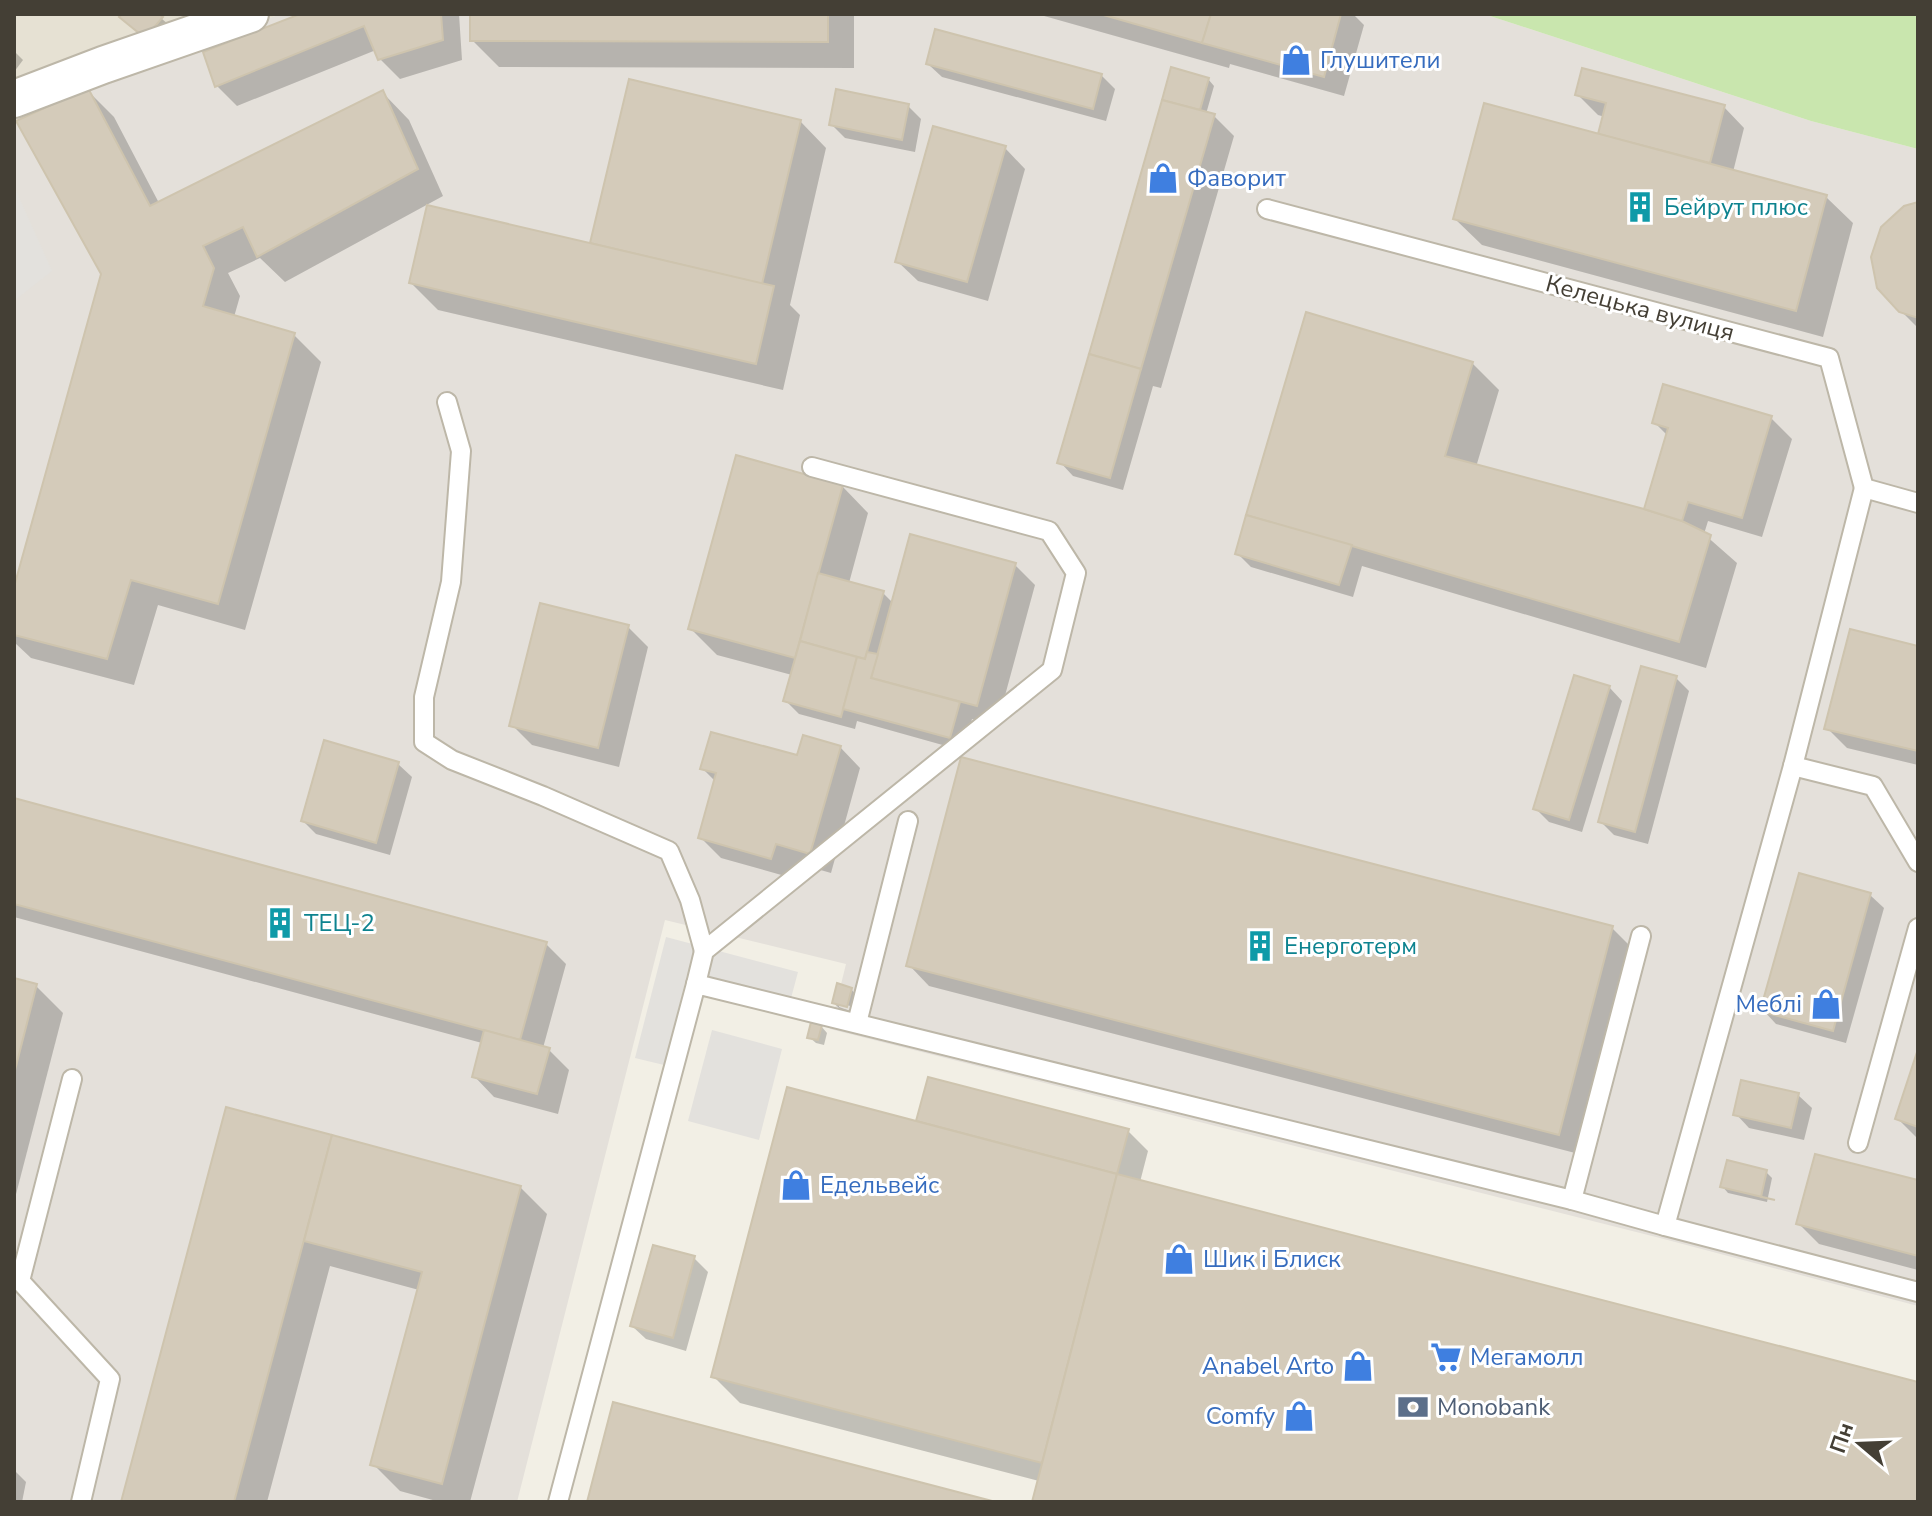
<svg xmlns="http://www.w3.org/2000/svg" width="1932" height="1516" viewBox="0 0 1932 1516" font-family="'Nunito Sans',sans-serif">
<style>
.residential{fill:#e6e1d3}
.industrial{fill:#e4e0da}
.green{fill:#c9e6ae}
.parking{fill:#e3e1dd}
.shadow{fill:#0003}
.building{fill:#d4cbba;stroke:#cec4ae;stroke-width:2}
.lines{fill:none;stroke-linecap:round;stroke-linejoin:round}
.lane-casing{stroke:#bdb7a8;stroke-width:22}
.street-casing{stroke:#bdb7a8;stroke-width:40}
.lane{stroke:#fff;stroke-width:18}
.street{stroke:#fff;stroke-width:36}
.labels{text-anchor:middle;dominant-baseline:central;stroke-width:6;stroke-linejoin:round;paint-order:stroke}
.shop-label{font-size:24px;fill:#366cbe;stroke:#fff;text-anchor:start}
.culture-label{font-size:24px;fill:#0d838f;stroke:#fff;text-anchor:start}
.street-label{font-size:24px;fill:#443f35;stroke:#fff}
.service-label{font-size:24px;fill:#4e5e75;stroke:#fff;text-anchor:start}
</style>
<rect width="100%" height="100%" fill="#f2efe5"/>
<path class="residential" d="M14,14h267l-176,60 -91,34z"/>
<path class="industrial" d="M281,14h1203l327,107 107,28v1157l-258,-68 -830,-209 16,-65 -181,-44 -148,582h-503v-1394l91,-34z"/>
<path class="green" d="M1484,14h434v135l-107,-28z"/>
<g class="parking">
<path d="M14,186l38,85 -38,30z"/>
<path d="M666,937l132,35 -8,30 -103,-27 -23,90 -29,-7z"/>
<path d="M712,1030l70,19 -23,91 -71,-19z"/>
</g>
<g class="shadow">
<path d="M116,14h40l12,10 -16,19z"/>
<path d="M306,14h153l3,46 -62,19 -20,-20 -4,-9 -139,56 -20,-20z"/>
<path d="M472,14h382v54l-355,-1 -27,-27z"/>
<path d="M1037,14h316l11,11 -20,71 -114,-32 -1,4z"/>
<path d="M14,51l9,9 -9,12z"/>
<path d="M928,64l173,11 14,14 -9,32 -164,-44z"/>
<path d="M1173,70l35,9 6,7 -8,28 8,2 20,20 -73,252 -8,-2 -30,104 -50,-14 -13,-14z"/>
<path d="M631,82l169,39 26,27 -36,157 10,10 -17,75 -345,-80 -27,-27 181,-37z"/>
<path d="M87,90l27,27 45,86 224,-110 26,27 34,76 -158,86 -25,-24 -32,15 12,23 -6,21 60,18 27,27 -76,268 -87,-25 -24,80 -103,-27 -17,-16v-47l89,-321z"/>
<path d="M1577,94l147,13 20,21 -11,44 93,25 27,26 -30,114 -341,-92 -27,-26 150,-81v-21l-7,-2z"/>
<path d="M908,106l13,13 -6,33 -70,-14 -14,-14z"/>
<path d="M1005,148l20,21 -37,132 -70,-20 -21,-20z"/>
<path d="M1918,204v124l-18,-18z"/>
<path d="M1472,363l27,27 -23,77 168,44 24,-75 -14,-14 117,-4 21,21 -30,98 -54,-16 -4,13 33,29 -31,105 -344,-102 -9,31 -102,-30 -14,-14z"/>
<path d="M842,486l26,27 -19,70 34,10 10,10 122,-38 20,20 -38,140 -25,-6 -8,32 -107,-30 -2,8 -56,-15 -14,-14 7,-25 -75,-20 -27,-27z"/>
<path d="M628,627l20,20 -29,120 -87,-22 -20,-20z"/>
<path d="M1918,648v117l-71,-17 -20,-20z"/>
<path d="M1676,678l13,13 -41,153 -34,-9 -14,-14z"/>
<path d="M1609,687l13,14 -40,131 -33,-10 -13,-13z"/>
<path d="M840,747l20,21 -29,105 -35,-10 -4,15 -71,-20 -21,-21 16,-55 -14,-14 96,-10z"/>
<path d="M962,759l650,169 21,21 -54,205 -650,-168 -20,-21z"/>
<path d="M398,764l14,13 -22,78 -74,-21 -13,-13z"/>
<path d="M14,800l532,144 20,20 -23,84 6,2 20,20 -11,44 -64,-17 -20,-21 8,-33 -468,-126z"/>
<path d="M1870,895l14,13 -38,135 -70,-19 -13,-14z"/>
<path d="M14,980l22,6 27,27 -49,189z"/>
<path d="M851,989l6,7 -3,11 -15,-4v4l14,5 -13,-3 -6,-6z"/>
<path d="M821,1026l6,7 -3,12 -8,-2 -7,-6z"/>
<path d="M1918,1055v84l-20,-20z"/>
<path d="M929,1079l199,52 20,20 -8,31 778,203v117h-884l5,-21 -299,-78 -27,-27 205,-252z"/>
<path d="M1798,1095l14,13 -8,32 -55,-12 -13,-14z"/>
<path d="M228,1110l292,77 27,27 -77,288h-30l-40,-11 -27,-27 46,-174 -89,-24 -63,236h-144z"/>
<path d="M1766,1172l6,6 -5,24 -39,-9 -6,-7z"/>
<path d="M1918,1182v88l-99,-26 -20,-20z"/>
<path d="M694,1258l14,14 -22,79 -40,-12 -14,-13z"/>
<path d="M14,1470l12,12 -4,20h-8z"/>
</g>
<g class="building">
<path d="M122,14h37l4,3 -18,21 -26,-21z"/>
<path d="M300,14h141l2,26 -65,20 -14,-34 -149,61 -12,-35z"/>
<path d="M470,14h358v28l-358,-1z"/>
<path d="M1100,14h111l-9,29z"/>
<path d="M1211,14h130l-17,63 -122,-34z"/>
<path d="M935,29l167,45 -9,35 -167,-45z"/>
<path d="M1171,67l38,11 -9,32 -38,-10z"/>
<path d="M1582,68l143,37 -15,58 -112,-29 8,-31 -31,-8z"/>
<path d="M629,79l172,41 -39,164 -172,-41z"/>
<path d="M88,88l62,118 233,-116 35,79 -161,88 -14,-30 -40,19 11,22 -11,38 92,27 -77,271 -87,-24 -24,79 -93,-24v-48l87,-313 -85,-153z"/>
<path d="M836,89l73,15 -7,36 -73,-15z"/>
<path d="M1162,100l53,14 -74,255 -52,-15z"/>
<path d="M1484,103l343,92 -31,116 -343,-92z"/>
<path d="M933,126l73,20 -39,136 -72,-20z"/>
<path d="M1918,202v116l-19,-6 -22,-24 -6,-31 10,-30 23,-21z"/>
<path d="M427,205l347,81 -18,78 -347,-81z"/>
<path d="M1306,312l167,50 -28,94 199,53 38,12 29,14 -32,107 -433,-127z"/>
<path d="M1089,354l52,15 -31,109 -53,-15z"/>
<path d="M1663,384l109,32 -30,102 -54,-16 -6,19 -38,-12 24,-81 -16,-5z"/>
<path d="M736,455l107,30 -48,173 -107,-29z"/>
<path d="M1246,515l106,30 -13,40 -104,-31z"/>
<path d="M910,534l106,29 -39,143 -106,-28z"/>
<path d="M818,573l66,18 -19,68 -65,-18z"/>
<path d="M540,603l89,22 -31,123 -89,-22z"/>
<path d="M1850,629l68,17v105l-94,-22z"/>
<path d="M800,641l57,16 -16,60 -58,-16z"/>
<path d="M867,652l11,2 -7,24 89,24 -10,36 -107,-29 14,-52 8,2z"/>
<path d="M1641,666l36,10 -42,156 -37,-10z"/>
<path d="M1574,675l36,11 -41,134 -36,-11z"/>
<path d="M711,732l86,23 6,-20 38,11 -31,108 -34,-10 -5,15 -73,-21 18,-65 -16,-4z"/>
<path d="M324,740l75,22 -23,81 -75,-22z"/>
<path d="M961,757l652,169 -54,209 -653,-169z"/>
<path d="M14,798l533,144 -27,98 -506,-136z"/>
<path d="M1799,873l72,20 -38,138 -73,-20z"/>
<path d="M14,978l23,6 -23,90z"/>
<path d="M837,983l15,5 -5,19 -15,-4z"/>
<path d="M811,1022l11,3 -4,15 -11,-2z"/>
<path d="M484,1030l66,18 -13,46 -65,-17z"/>
<path d="M1918,1049v78l-23,-8z"/>
<path d="M928,1077l201,52 -12,45 -201,-53z"/>
<path d="M1741,1080l58,13 -8,35 -58,-13z"/>
<path d="M787,1087l330,87 -75,289 -331,-86z"/>
<path d="M226,1107l106,28 -98,367h-113z"/>
<path d="M332,1135l189,51 -79,298 -72,-19 52,-193 -118,-31z"/>
<path d="M1815,1154l103,26v76l-122,-32z"/>
<path d="M1727,1160l40,10 -6,27 14,3 -55,-13z"/>
<path d="M1117,1174l801,208v120h-886z"/>
<path d="M653,1245l42,11 -22,82 -43,-12z"/>
<path d="M613,1402l383,100h-409z"/>
</g>
<g class="lines">
<defs>
<g id="lane">
<path d="M1267,209l562,149 35,130 54,15"/>
<path d="M447,402l14,49 -10,131 -27,115v45l28,18 91,36 126,55 21,49 14,51"/>
<path d="M1864,488l-71,278 -128,460 253,66"/>
<path d="M1793,766l80,20 45,76"/>
<path d="M696,984l8,-33 348,-281 24,-97 -27,-42 -237,-64"/>
<path d="M857,1023l51,-202"/>
<path d="M72,1079l-52,202 90,98 -29,123"/>
<path d="M1858,1143l60,-215"/>
<path d="M1572,1200l69,-264"/>
<path d="M558,1502l138,-518 876,216 93,26"/>
</g>
<path id="street" d="M14,99l89,-34 147,-51"/>
</defs>
<use href="#lane" class="lane-casing"/>
<use href="#street" class="street-casing"/>
<use href="#lane" class="lane"/>
<use href="#street" class="street"/>
</g>
<defs>
<symbol id="shop-bare" viewBox="-9 -9 18 18"><path d="M-5-2.5h2.3a2.7 3.5 0 0 1 5.4 0H5L5.5 6h-11ZM-1.5-2.5h3a1.5 2.3 0 0 0-3 0Z" fill="#3f7fe0" stroke="#fff" stroke-width="2.5" paint-order="stroke"/></symbol>
<symbol id="building-bare" viewBox="-9 -9 18 18"><path d="M-4-6H4V6H1V3H-1V6H-4ZM-2.5-4.3h1.7v1.8h-1.7ZM.8-4.3h1.7v1.8H.8ZM-2.5-1h1.7V.8h-1.7ZM.8-1h1.7V.8H.8Z" fill="#0f9aa8" stroke="#fff" stroke-width="2.5" paint-order="stroke"/></symbol>
<symbol id="supermarket-bare" viewBox="-9 -9 18 18"><path d="M-6-5.5h2.5l.6 2H6L4.5 2H-2.5L-4.4-4H-6ZM-1.5 3.2a1.3 1.3 0 1 0 .1 0ZM3 3.2a1.3 1.3 0 1 0 .1 0Z" fill="#3f7fe0" stroke="#fff" stroke-width="2.5" paint-order="stroke"/></symbol>
<symbol id="bank-bare" viewBox="-9 -9 18 18"><path d="M-6-4H6V4H-6ZM0-2.3a2.3 2.3 0 1 0 0 4.6a2.3 2.3 0 1 0 0-4.6Z" fill="#5c6f8a" stroke="#fff" stroke-width="2.5" paint-order="stroke"/></symbol>
</defs>
<g fill-rule="evenodd">
<use href="#shop-bare" x="1274" y="38" width="44" height="44"/>
<use href="#shop-bare" x="1141" y="156" width="44" height="44"/>
<use href="#building-bare" x="1618" y="185" width="44" height="44"/>
<use href="#building-bare" x="258" y="901" width="44" height="44"/>
<use href="#building-bare" x="1238" y="924" width="44" height="44"/>
<use href="#shop-bare" x="1804" y="982" width="44" height="44"/>
<use href="#shop-bare" x="774" y="1163" width="44" height="44"/>
<use href="#shop-bare" x="1157" y="1237" width="44" height="44"/>
<use href="#supermarket-bare" x="1424" y="1335" width="44" height="44"/>
<use href="#shop-bare" x="1336" y="1344" width="44" height="44"/>
<use href="#bank-bare" x="1391" y="1385" width="44" height="44"/>
<use href="#shop-bare" x="1277" y="1394" width="44" height="44"/>
</g>
<g class="labels">
<g class="shop-label">
<text x="1320" y="60">Глушители</text>
<text x="1187" y="178">Фаворит</text>
<text x="1802" y="1004" text-anchor="end">Меблі</text>
<text x="820" y="1185">Едельвейс</text>
<text x="1203" y="1259">Шик і Блиск</text>
<text x="1470" y="1357">Мегамолл</text>
<text x="1334" y="1366" text-anchor="end">Anabel Arto</text>
<text x="1275" y="1416" text-anchor="end">Comfy</text>
</g>
<g class="culture-label">
<text x="1664" y="207">Бейрут плюс</text>
<text x="304" y="923">ТЕЦ-2</text>
<text x="1284" y="946">Енерготерм</text>
</g>
<g class="street-label">
<text transform="translate(1640 308) rotate(15)">Келецька вулиця</text>
</g>
<g class="service-label">
<text x="1437" y="1407">Monobank</text>
</g>
</g>
<rect width="1932" height="1516" fill="none" stroke="#443f35" stroke-width="32"/>
<g transform="translate(1860 1444) rotate(289)" stroke="#ffffff" stroke-width="6" paint-order="stroke">
<path d="M0-6L14 30L0 20L-14 30Z" fill="#443f35"/>
<text y="-12" font-size="22" font-weight="bold" text-anchor="middle" fill="#443f35">Пн</text>
</g>
</svg>
